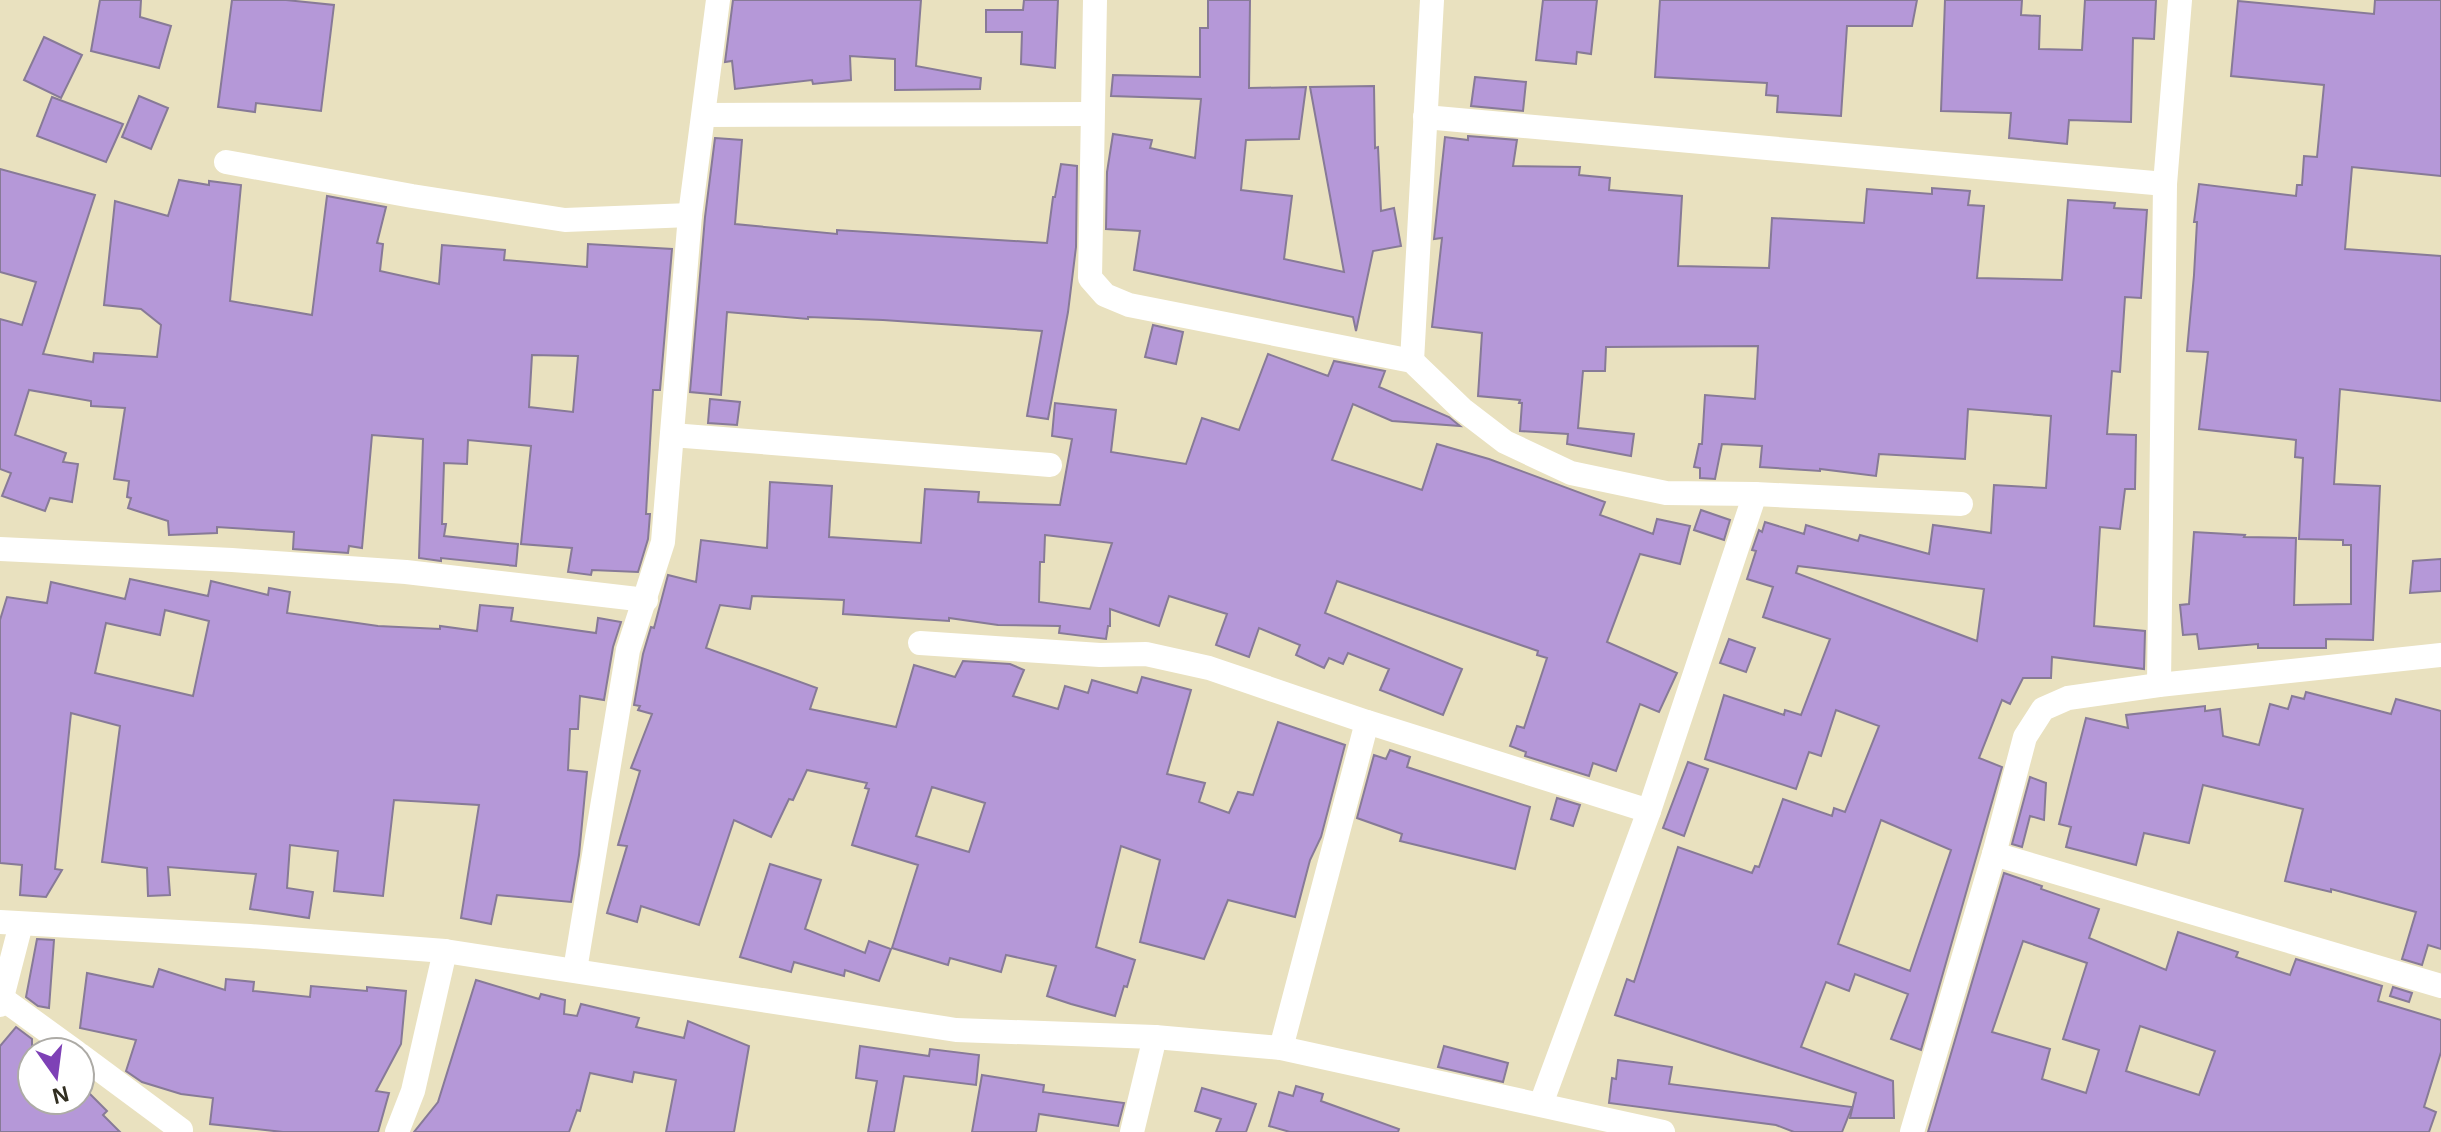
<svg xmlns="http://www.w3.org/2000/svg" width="2441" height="1132" viewBox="0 0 2441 1132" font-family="Helvetica,sans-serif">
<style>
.building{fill:#b598d8;stroke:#877a97;stroke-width:2;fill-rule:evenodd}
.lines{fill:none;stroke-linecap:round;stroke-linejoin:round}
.minor{stroke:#fff;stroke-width:24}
</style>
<rect width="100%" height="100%" fill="#e9e1bf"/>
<g class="building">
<path d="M100,0h41l-1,17 31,9 -12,42 -68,-17z"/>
<path d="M232,0h54l48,5 -13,106 -65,-8 -1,9 -37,-5z"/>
<path d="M733,0h188l-5,66 65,12 -1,11 -85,1v-31l-45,-3 1,24 -38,4 -1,-4 -77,9 -3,-28 -7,1z"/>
<path d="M1024,0h34l-3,68 -34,-4 1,-32h-36v-22h37z"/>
<path d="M1208,0h42l-1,88 57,-1 -7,52 -53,1 -5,50 51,6 -8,63 60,13 -34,-185 64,-1 1,62 3,-1 3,64 13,-3 7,38 -28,5 -17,80 -3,-14 -219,-47 6,-39 -34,-2 1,-57 6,-38 39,6 -2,8 45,10 6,-59 -90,-3 2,-21 87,2v-49h8z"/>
<path d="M1543,0h54l-6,54 -14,-2 -1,12 -40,-4z"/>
<path d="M1660,0h257l-5,26h-65l-6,90 -64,-4 1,-16 -12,-1 1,-12 -112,-6z"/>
<path d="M1945,0h77l-1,15 19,1 -1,33 43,1 3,-50h71l-2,39 -21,-1 -2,84 -62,-2 -2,24 -58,-6 2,-25 -70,-2z"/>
<path d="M2375,0h66v176l-89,-9 -7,82 96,7v145l-101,-12 -6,95 46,2 -7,154 -47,-1v9h-68v-4l-59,5 -2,-15 -14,1 -3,-30 9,-1 5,-72 51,3 -1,2 52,1 -2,67 57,-1v-59h-8v-5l-44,-1 4,-81 -8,-1 1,-17 -97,-11 9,-77 -21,-1 7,-76 3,-53h-3l5,-38 97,12 1,-11h5l2,-29 13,1 7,-72 -93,-9 7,-75 136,13z"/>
<path d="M44,37l38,18 -21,43 -37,-18z"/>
<path d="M1475,77l51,5 -3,29 -52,-5z"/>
<path d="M139,96l29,12 -17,41 -29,-12z"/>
<path d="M52,97l71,27 -17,38 -69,-26z"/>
<path d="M1468,136l49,4 -4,26 67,1 -1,8 31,3 -1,12 73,6 -4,70 91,2 3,-50 92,5 3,-34 65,5v-6l38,3 -2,14 16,1 -7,72 85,2 6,-80 47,3 -1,5 33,2 -6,88 -16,-1 -5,75 -8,-1 -5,63 29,1 -1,54h-10l-5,40 -20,-2 -6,99 51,5 -1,38 -92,-12 -1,21h-28l-13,26 -8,-4 -23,58 23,9 -81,283 -30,-11 17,-45 -53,-20 -6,17 -23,-9 -25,65 92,34 1,37h-44l6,-25 -241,-78 12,-36 7,3 44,-135 74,26 3,-7 4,1 24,-68 49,17 2,-8 11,4 34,-86 -43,-16 -15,46 -12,-4 -13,37 -91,-30 19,-64 60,20 1,-5 16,5 29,-76 -67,-22 10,-30 -26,-8 9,-28 -4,-1 7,-20 3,2 3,-10 39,12 2,-9 52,16 2,-6 69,19 4,-29 58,8 3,-48 52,3 5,-72 -83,-7 -3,50 -86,-5 -3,22 -56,-7v2l-60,-4 2,-21 -40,-2 -7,35 -15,-1v-10l-6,-1 5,-23h3l3,-49 50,4 3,-53 -152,1 -1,24h-22l-5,57 56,6 -3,22 -64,-12 1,-10 -48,-3 2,-28h-3l1,-3 -42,-4 4,-63 -50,-6 10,-89 -8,1 11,-102 23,3zM1798,566l186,23 -7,52 -181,-68zM1881,820l70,30 -41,121 -72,-27z"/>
<path d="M715,138l27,2 -7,84 102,10v-4l210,13 6,-46h2l6,-33 16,2 -1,81 -8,65 -20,107 -21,-3 15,-85 -159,-11 -75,-3v2l-81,-7 -6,83 -31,-3 15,-175z"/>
<path d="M0,169l95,26 -52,159 50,8 1,-9 63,4 4,-32 -20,-16 -37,-4 11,-104 53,15 11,-36 30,5v-4l32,4 -11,116 82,14 15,-119 59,11 -9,36 6,1 -3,27 59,13 3,-39 63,5 -1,10 83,7 1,-23 84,5 -12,141h-7l-7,124h4l-2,25 -10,33 -46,-2 -1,5 -23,-3 4,-24 -51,-4 10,-98 -63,-6 -1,24 -23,-1 -2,61h4l-2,12 74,8 -2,22 -75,-8v3l-22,-3 4,-119 -51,-4 -10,113 -13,-2 -1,7 -55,-4 1,-17 -77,-5v6l-48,2 -1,-14 -40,-13 3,-10 -4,-1 2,-16 -15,-2 11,-71 -34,-2v-5l-62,-11 -14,45 51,18 -3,9 15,2 -6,38 -22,-4 -5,13 -43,-15 9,-23 -11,-4v-150l22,6 14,-43 -36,-10zM532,355l46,1 -5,56 -44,-5z"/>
<path d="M1153,325l30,7 -7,32 -31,-7z"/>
<path d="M1268,354l60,22 6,-15 51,10 -6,16 70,30 11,9 -68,-5 -39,-17 -21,56 90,30 15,-46 52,15 116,43 -5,13 53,19 4,-15 33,7 -10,38 -40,-10 -33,88 70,31 -18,39 -19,-8 -24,67 -23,-8 -4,13 -64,-20 1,-4 -16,-6 7,-20 7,2 23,-70 -10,-3 1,-4 -201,-70 -12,32 137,56 -19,46 -63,-25 9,-21 -41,-16 -5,11 -14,-6 -5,10 -28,-13 4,-10 -41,-17 -10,29 -33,-12 11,-31 -58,-18 -10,30 -49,-17v17h-2l-2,13 -47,-6 1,-7 -62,-1 -49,-7v3l-106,-7 1,-14 -92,-4 -2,13 -30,-4 -14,43 111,40 -7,21 86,18 18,-62 41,12 8,-16 47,3 14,6 -11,26 45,13 7,-23 23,7 4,-13 45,13 5,-16 49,13 -24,84 38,9 -6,19 30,11 9,-21 15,3 25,-73 67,23 -24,92 -11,23 -15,57 -67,-17 -24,59 -64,-17 20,-82 -39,-14 -25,101 39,13 -8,27 -3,-1 -9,30 -44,-12 -24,-8 9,-30 -50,-11 -5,17 -51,-14 -2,7 -56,-17 26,-83 -66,-20 17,-56 -4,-1 2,-5 -60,-13 -14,30 -4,-1 -18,38 -37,-17 -35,105 -58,-19 -4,16 -30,-9 20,-67 -9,-1 22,-74 -9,-3 21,-54 -14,-4 2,-4 -6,-1 9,-51 8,-27 3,1 14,-53 28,7 5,-42 66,8 3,-66 62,4 -3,51 92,6 4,-54 54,3 -1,10 82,3 12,-66 -20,-3 3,-33 61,7 -5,42 75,12 16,-46 37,12zM1045,535l67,8 -22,66 -51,-7 1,-40h4zM932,787l53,16 -16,49 -53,-16z"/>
<path d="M710,399l30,3 -3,23 -29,-2z"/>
<path d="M1701,510l29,10 -6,20 -30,-10z"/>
<path d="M2441,559v32l-31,2 3,-32z"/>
<path d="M130,579l78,17 3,-15 57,14 1,-7 21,4 -3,21 91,13 62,3v-3l37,5 3,-26 33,3 -2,13 85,12 2,-15 23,4 -8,25 -9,53 -24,-4 -2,33h-8l-2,41 19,2 -8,83 -8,47 -74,-7 -6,29 -30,-6 18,-113 -85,-5 -11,96 -49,-5 4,-40 -48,-6 -3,43 26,4 -4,26 -59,-9 6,-35 -88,-7 2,28 -22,1 -1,-28 -45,-6 18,-136 -49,-13 -16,156 7,1 -16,27 -26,-2 2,-30 -22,-2v-243l7,-23 40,6 4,-21 74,17zM165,610l44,11 -16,75 -98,-23 11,-50 54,12z"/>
<path d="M1729,639l26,9 -9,24 -26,-9z"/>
<path d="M2306,692l85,22 5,-15 45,12v238l-13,-4 -6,20 -20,-6 14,-47 -85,-23v3l-46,-11 18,-72 -100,-24 -14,58 -45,-10 -8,32 -70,-18 5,-20 -12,-3 27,-106 42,10 -2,-13 79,-9v5l15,-2 3,27 36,9 11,-41 18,5 4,-13 12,3z"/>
<path d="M1390,750l20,7 -3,10 123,40 -15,62 -115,-28 2,-7 -45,-16 17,-63 12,4z"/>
<path d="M1688,762l20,7 -24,67 -21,-8z"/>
<path d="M2030,777l16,6 -2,37 -14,-4 -8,31 -10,-3z"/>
<path d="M1557,798l23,7 -7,21 -22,-7z"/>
<path d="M770,864l51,16 -16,49 60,24 4,-12 22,8 -12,32 -34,-11 -1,6 -50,-14 -3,10 -51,-15z"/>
<path d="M2004,873l38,13 -1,3 58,20 -10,29 77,32 12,-38 60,20 -2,5 54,18 6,-16 86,27 -4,15 63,19v32l-17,55 12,5 -7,20h-501zM2023,941l64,22 -24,76 36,11 -13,43 -44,-14 8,-30 -58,-17zM2140,1026l75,25 -16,44 -73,-24z"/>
<path d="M37,939l17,1 -5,68 -11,-2 -12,-9z"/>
<path d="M159,969l66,21 1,-11 28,3 -1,9 57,6 1,-11 56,5v-4l39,4 -5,53 -25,47 13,2 -11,39h-95l-73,-8 3,-26 -32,-4 -39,-12 -16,-11 10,-31 -56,-12 7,-55 66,14z"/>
<path d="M476,980l63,19 2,-5 24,6 -1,14 13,2 4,-12 58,14 -3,9 48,11 4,-17 61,25 -15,86h-68l10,-52 -42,-8 -2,10 -42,-9 -10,38 -3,-1 -8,22h-155l24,-30z"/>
<path d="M2393,987l19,6 -3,9 -19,-6z"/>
<path d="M16,1027l16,12v61h48v-16l27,27 -4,4 17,17h-120v-86z"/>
<path d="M860,1046l69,10 1,-7 49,6 -3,30 -72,-9 -10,56h-26l9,-51 -21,-3z"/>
<path d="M1444,1046l64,17 -5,19 -65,-15z"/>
<path d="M1618,1060l54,7 -3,17 183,23 -10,25h-48l-18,-7 -167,-22 3,-25 4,1z"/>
<path d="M982,1075l62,10 -1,7 81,11 -6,23 -79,-12 -3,18h-64z"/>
<path d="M1296,1086l27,8 -2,7 78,28 -1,3h-108l-21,-6 10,-34 14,4z"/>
<path d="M1202,1088l54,16 -10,28h-30l5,-13 -26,-8z"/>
</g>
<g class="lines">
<g class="minor">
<path d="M1095,0l-5,278 15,17 24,10 283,56 50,48 43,33 66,31 95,20 89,1 206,10"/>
<path d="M705,115l387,-1"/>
<path d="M1425,117l740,67"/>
<path d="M226,162l186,34 153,24 125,-5"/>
<path d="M1412,361l20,-361"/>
<path d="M672,435l378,30"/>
<path d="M0,549l232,11 174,12 240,28"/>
<path d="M920,643l180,12 46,-1 63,14 158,54 282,89 106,-317"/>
<path d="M2159,685l6,-501 15,-184"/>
<path d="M1994,854l447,132"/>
<path d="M0,922l250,14 195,15 511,79 199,7 126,11 382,84"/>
<path d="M575,970l53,-320 35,-108 27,-327 28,-215"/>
<path d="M3,999l73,53"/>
<path d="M0,1005l21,-81"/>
<path d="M1281,1048l86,-326"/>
<path d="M80,1055l101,75"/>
<path d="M1541,1104l108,-293"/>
<path d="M397,1132l16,-41 32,-140"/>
<path d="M1132,1132l23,-95"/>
<path d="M1912,1132l82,-278 31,-117 18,-28 25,-11 91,-13 282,-30"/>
</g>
</g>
<g transform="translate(56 1076) rotate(166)"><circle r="38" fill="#ffffff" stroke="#adaba6" stroke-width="2"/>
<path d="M0-6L14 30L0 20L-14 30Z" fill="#7e41b6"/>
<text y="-12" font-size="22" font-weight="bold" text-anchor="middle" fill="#312e21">N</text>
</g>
</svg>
